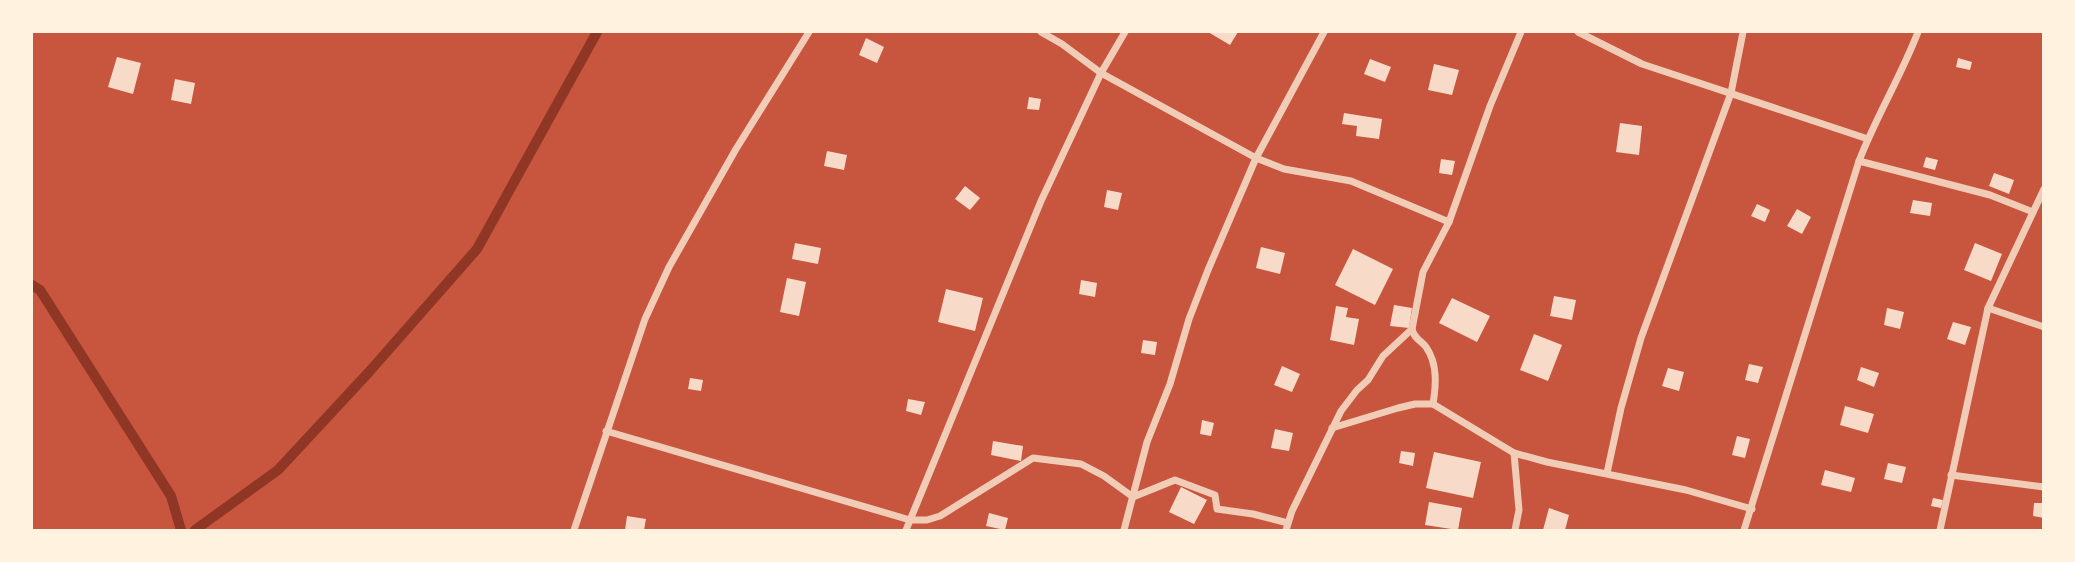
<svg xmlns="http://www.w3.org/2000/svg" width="2075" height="562" viewBox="0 0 2075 562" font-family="'IBM Plex Serif',serif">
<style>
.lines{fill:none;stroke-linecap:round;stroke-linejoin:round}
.stream{stroke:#8f3625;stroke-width:10}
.building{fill:#f7dbc8}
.minor{stroke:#f1ccb7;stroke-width:7}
</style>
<rect width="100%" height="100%" fill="#c8553d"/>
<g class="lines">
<g class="stream">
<path d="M32,285l8,5 131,206 10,34"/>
<path d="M195,530l83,-60 91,-98 108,-123 120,-217"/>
</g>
</g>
<g class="building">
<path d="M1208,32h30l-8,13z"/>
<path d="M866,38l18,9 -7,16 -18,-8z"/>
<path d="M117,57l24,6 -8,31 -25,-7z"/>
<path d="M1958,58l14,4 -2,8 -14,-3z"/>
<path d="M1370,59l21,8 -6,15 -21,-8z"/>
<path d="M1434,64l25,6 -7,25 -24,-5z"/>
<path d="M175,79l20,4 -4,21 -20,-4z"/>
<path d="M1029,97l12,2 -2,11 -12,-1z"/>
<path d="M1344,113l38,6 -3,20 -23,-3 1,-10 -15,-2z"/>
<path d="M1620,123l22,3 -3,29 -23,-3z"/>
<path d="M827,151l20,4 -3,15 -20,-4z"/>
<path d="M1926,157l12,3 -3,10 -12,-3z"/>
<path d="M1441,159l14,2 -3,14 -13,-2z"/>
<path d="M1994,173l20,7 -5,14 -20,-8z"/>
<path d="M965,186l15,12 -10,12 -15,-11z"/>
<path d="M1107,190l15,3 -4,17 -14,-3z"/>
<path d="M1913,200l19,3 -2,13 -20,-3z"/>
<path d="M1757,204l13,6 -5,12 -14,-6z"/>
<path d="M1797,209l14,8 -9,17 -15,-8z"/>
<path d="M795,243l26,5 -3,16 -26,-5z"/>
<path d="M1975,243l27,11 -11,27 -27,-11z"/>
<path d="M1261,247l24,6 -5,21 -24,-6z"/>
<path d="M1353,249l40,20 -18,36 -40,-20z"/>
<path d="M787,278l19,4 -7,34 -19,-4z"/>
<path d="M1081,280l16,3 -2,14 -16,-3z"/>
<path d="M946,289l37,9 -8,33 -37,-9z"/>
<path d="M1554,296l22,4 -4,20 -22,-4z"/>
<path d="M1452,298l38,18 -13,26 -38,-19z"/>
<path d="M1394,305l18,3 -3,20 -19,-2z"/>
<path d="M1336,306l12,2 -2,9 13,2 -5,26 -24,-5z"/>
<path d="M1887,308l17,4 -4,17 -16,-4z"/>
<path d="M1953,322l18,5 -6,18 -18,-6z"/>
<path d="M1534,334l28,11 -14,36 -28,-11z"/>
<path d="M1143,340l14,2 -2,13 -14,-2z"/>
<path d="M1749,364l14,3 -5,16 -13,-3z"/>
<path d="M1282,366l18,8 -8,18 -18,-7z"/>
<path d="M1861,367l18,6 -5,14 -17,-7z"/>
<path d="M1668,368l16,4 -5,19 -17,-5z"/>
<path d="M690,378l13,2 -2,11 -13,-2z"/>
<path d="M908,399l17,3 -4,13 -15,-4z"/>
<path d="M1845,406l29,8 -6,19 -28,-8z"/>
<path d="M1202,420l12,3 -3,13 -11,-2z"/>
<path d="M1275,429l18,4 -4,18 -18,-3z"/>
<path d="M1737,436l13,3 -5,19 -13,-3z"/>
<path d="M993,441l30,5 -2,15 -30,-6z"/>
<path d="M1401,451l14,2 -2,13 -14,-3z"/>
<path d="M1434,452l47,10 -8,36 -47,-10z"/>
<path d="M1888,463l18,4 -4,16 -18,-4z"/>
<path d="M1825,470l30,8 -4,14 -30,-7z"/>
<path d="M1181,487l26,13 -13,24 -25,-12z"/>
<path d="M1933,498l10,2 -2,8 -10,-2z"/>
<path d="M1429,502l33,6 -4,22 -33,-5z"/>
<path d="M2034,503h10v15l-11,-2z"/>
<path d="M1549,508l20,7 -4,15h-22z"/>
<path d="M989,513l19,5 -3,12 -19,-4z"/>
<path d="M627,516l19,3 -2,11h-19z"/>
</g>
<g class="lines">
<g class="minor">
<path d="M1041,32l21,12 39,29 155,85 28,11 67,12 98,41"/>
<path d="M1578,32l64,32 226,75"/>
<path d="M1859,161l131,34 43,17"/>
<path d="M1988,308l56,19"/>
<path d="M1412,329c2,10 9,11 14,18 12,17 10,39 7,57"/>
<path d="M1332,428l66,-20 17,-4h18l81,49 33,9 139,28 66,19"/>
<path d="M606,431l304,89h17l13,-4 93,-58 48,6 23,12 29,21"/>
<path d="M1514,453l5,57 -4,20"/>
<path d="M1607,473l14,-65 20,-70 90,-245 12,-61"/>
<path d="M1951,475l93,12"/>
<path d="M1133,497l42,-17 40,15 2,14 36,5 35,9"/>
<path d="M574,530l71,-211 24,-52 67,-118 73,-117"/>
<path d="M906,530l135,-329 60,-128 24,-41"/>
<path d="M1124,530l23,-88 23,-58 19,-65 19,-49 48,-112 68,-126"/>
<path d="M1286,530l6,-19 49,-100 16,-21 11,-10 15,-24 29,-27 11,-57 26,-50 41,-116 31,-74"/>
<path d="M1744,530l115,-369c17,-44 42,-85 59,-129"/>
<path d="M1940,530l48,-222 56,-119"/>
</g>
</g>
<rect width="2075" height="562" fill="none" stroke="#fff3e0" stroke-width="66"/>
</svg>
